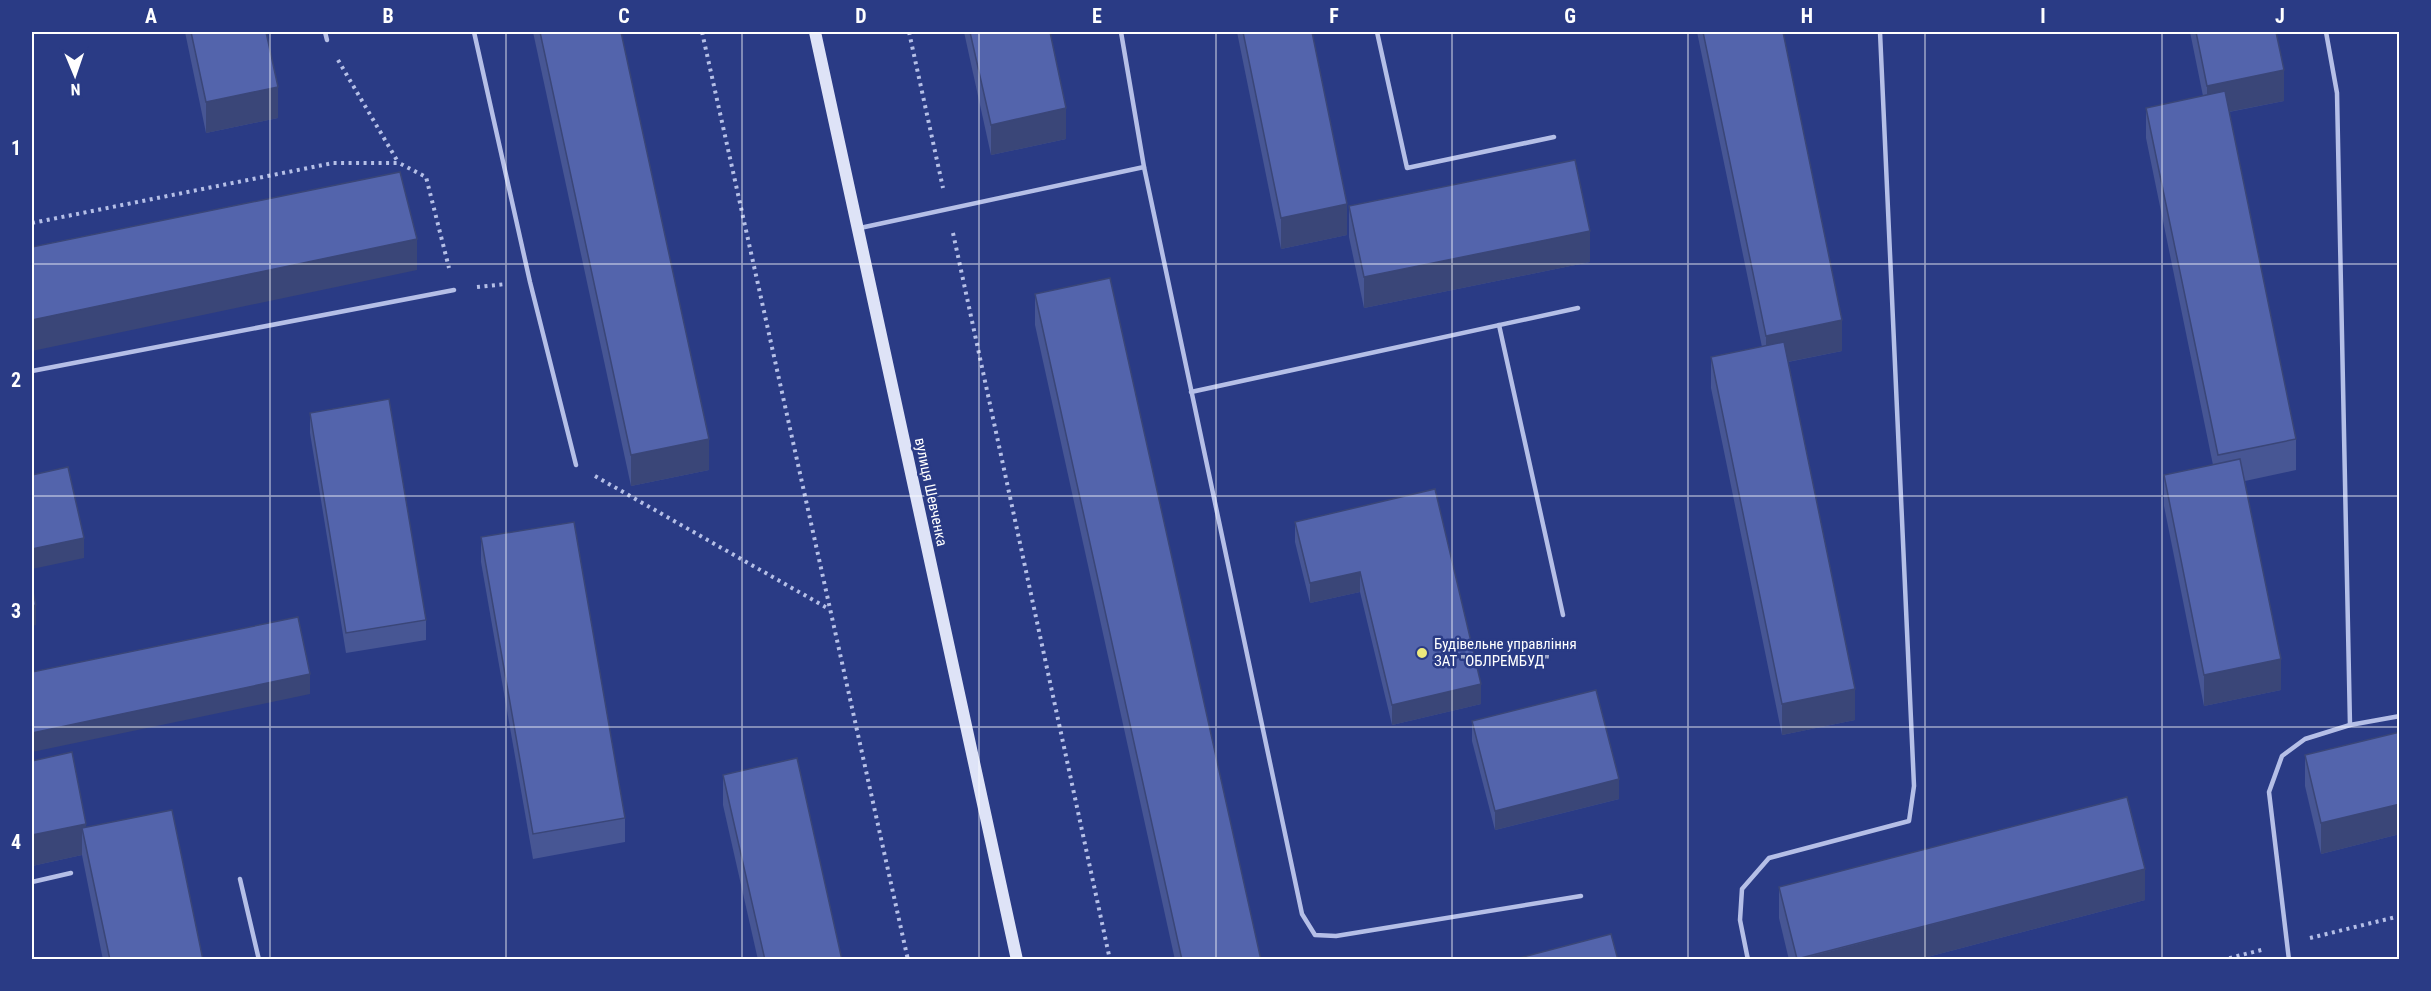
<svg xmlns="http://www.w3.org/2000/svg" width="2431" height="991" viewBox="0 0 2431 991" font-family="'Roboto Condensed',sans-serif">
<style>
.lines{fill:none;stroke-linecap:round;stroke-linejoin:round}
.path{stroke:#b5bfe7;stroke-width:4;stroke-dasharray:3 4.5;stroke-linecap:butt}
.lane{stroke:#b5bfe7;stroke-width:4.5}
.secondary{stroke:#dee3f7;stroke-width:12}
.wall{fill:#475694}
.shaded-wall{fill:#3a4678}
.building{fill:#5364ac;stroke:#3a4678;stroke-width:1.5}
.grid{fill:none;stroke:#fff;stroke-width:1.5;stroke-opacity:0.55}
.poi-dot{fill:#ede97d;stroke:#2a3b85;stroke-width:2}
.labels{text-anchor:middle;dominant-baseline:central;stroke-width:5;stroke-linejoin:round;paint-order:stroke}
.street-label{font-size:15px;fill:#fff;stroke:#2a3b85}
.poi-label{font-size:15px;fill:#fff;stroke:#2a3b85;text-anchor:start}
.neatline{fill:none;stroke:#fff;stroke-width:2}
.grid-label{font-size:20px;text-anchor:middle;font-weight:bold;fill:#fff}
</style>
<rect width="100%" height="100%" fill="#2a3b85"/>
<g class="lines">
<g class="path">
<path d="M702,32l206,928"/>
<path d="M909,32l34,156"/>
<path d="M338,60l60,102"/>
<path d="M32,223l301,-60h66l27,14 23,91"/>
<path d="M953,233l157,727"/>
<path d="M477,287l29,-3"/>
<path d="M595,476l234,133"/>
<path d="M2310,938l90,-22"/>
<path d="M2222,960l43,-11"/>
</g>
<g class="lane">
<path d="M325,32l2,8"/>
<path d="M474,32l56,250 46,183"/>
<path d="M1121,32l23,135 158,747 13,21 21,1 245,-40"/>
<path d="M1377,32l30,136 147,-31"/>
<path d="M2326,32l11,61 13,632"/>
<path d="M860,228l284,-61"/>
<path d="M1499,325l64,290"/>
<path d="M32,371l422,-81"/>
<path d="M1191,392l387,-84"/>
<path d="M240,879l19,81"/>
<path d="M32,882l39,-9"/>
<path d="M1748,960l-8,-40 2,-31 27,-31 140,-37 5,-35 -34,-754"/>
<path d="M2289,960l-20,-168 13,-36 23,-17 45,-14 50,-9"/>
</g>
<path class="secondary" d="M815,32l202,928"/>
</g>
<g class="wall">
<path d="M185,32h81l12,86 -72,15z"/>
<path d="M533,32h88l88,438 -78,16z"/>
<path d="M964,32h86l16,107 -75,16z"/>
<path d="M1237,32h75l35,203 -66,14z"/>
<path d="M1697,32h86l59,319 -54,11 67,358 -73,15 -71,-347v-31l51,-10z"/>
<path d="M2190,32h86l8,69 -55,11 67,327v31l-51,11 36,209 -77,16 -40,-200v-31l49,-10 -67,-327v-30l57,-12z"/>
<path d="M1349,206l241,56 -226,46 -15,-71z"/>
<path d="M1035,294l226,666h-86l-140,-635z"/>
<path d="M310,413l116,207v20l-80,13 -36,-220z"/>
<path d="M1435,489l46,215 -89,21 -32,-133 -50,11 -15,-61v-20z"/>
<path d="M481,537l144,281v24l-92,17 -52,-297z"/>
<path d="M1472,721l147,78 -124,31 -23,-89z"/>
<path d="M2400,732v102l-79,20 -16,-68v-31z"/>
<path d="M723,775l119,185h-84l-35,-155z"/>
<path d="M86,827l117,133h-100l-21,-105 -50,11z"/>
<path d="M1779,887l366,13 -229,60h-127l-10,-42z"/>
</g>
<g class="shaded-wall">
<path d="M2284,70v31l-77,15v-30z"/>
<path d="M278,87v31l-72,15v-31z"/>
<path d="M1066,108v31l-75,16v-30z"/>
<path d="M1347,204v31l-66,14v-31z"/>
<path d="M1590,231v31l-226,46v-31z"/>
<path d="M417,239v31l-385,81v-31z"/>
<path d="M1842,320v31l-76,15v-30z"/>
<path d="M709,439v31l-78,16v-31z"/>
<path d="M84,538v20l-52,11v-20z"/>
<path d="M1360,572v20l-50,11v-20z"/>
<path d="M36,605v20l-4,1v-20z"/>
<path d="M2281,659v31l-77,16v-31z"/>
<path d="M310,674v20l-278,58v-19z"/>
<path d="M1481,684v20l-89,21v-20z"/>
<path d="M1855,689v31l-73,15v-31z"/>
<path d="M1619,779v20l-124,31v-19z"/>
<path d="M2400,804v30l-79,20v-31z"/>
<path d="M86,824v23l-4,-19v27l-50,11v-31z"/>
<path d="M2145,869v31l-229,60h-119z"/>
</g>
<g class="building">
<path d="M191,32h75l12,55 -72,15z"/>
<path d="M540,32h81l88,407 -78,16z"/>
<path d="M970,32h80l16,76 -75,17z"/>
<path d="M1243,32h69l35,172 -66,14z"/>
<path d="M1703,32h80l59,288 -76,16z"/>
<path d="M2196,32h80l8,38 -77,16z"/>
<path d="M2225,91l71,348 -78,16 -72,-347z"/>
<path d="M1575,160l15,71 -226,46 -15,-71z"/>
<path d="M400,172l17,67 -385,81v-73z"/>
<path d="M1110,278l151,682h-79l-147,-666z"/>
<path d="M1784,342l71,347 -73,15 -71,-347z"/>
<path d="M389,399l37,221 -80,13 -36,-220z"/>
<path d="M2240,459l41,200 -77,16 -40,-200z"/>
<path d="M68,467l16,71 -52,11v-74z"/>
<path d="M1435,489l46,195 -89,21 -32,-133 -50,11 -15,-61z"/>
<path d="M574,522l51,296 -92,16 -52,-297z"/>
<path d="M32,587l4,18 -4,1z"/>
<path d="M298,617l12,57 -278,59v-61z"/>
<path d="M1596,690l23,89 -124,32 -23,-90z"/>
<path d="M2400,732v72l-79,19 -16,-68z"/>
<path d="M72,752l14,72 -54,11v-74z"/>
<path d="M797,758l45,202h-77l-42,-185z"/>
<path d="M2127,797l18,72 -348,90 -18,-72z"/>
<path d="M172,810l31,150h-93l-28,-132z"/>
<path d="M1611,934l7,26h-106z"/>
</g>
<path class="grid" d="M270,32v928M506,32v928M742,32v928M979,32v928M1216,32v928M1452,32v928M1688,32v928M1925,32v928M2162,32v928M32,264h2368M32,496h2368M32,727h2368"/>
<circle class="poi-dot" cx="1422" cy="653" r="6"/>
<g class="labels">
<g class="street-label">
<text transform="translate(931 492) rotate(78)">вулиця Шевченка</text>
</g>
<g class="poi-label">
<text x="1434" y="644">Будівельне управління<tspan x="1434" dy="17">ЗАТ "ОБЛРЕМБУД"</tspan></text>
</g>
</g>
<rect width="2431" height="991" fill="none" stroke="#2a3b85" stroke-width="66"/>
<g transform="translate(75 75) rotate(178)" stroke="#2a3b85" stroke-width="4.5" paint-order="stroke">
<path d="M0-4.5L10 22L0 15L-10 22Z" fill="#ffffff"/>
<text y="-9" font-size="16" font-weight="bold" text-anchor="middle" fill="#ffffff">N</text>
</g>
<rect x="33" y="33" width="2365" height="925" class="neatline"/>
<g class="grid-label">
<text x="151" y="23">A</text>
<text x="388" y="23">B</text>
<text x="624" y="23">C</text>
<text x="861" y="23">D</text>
<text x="1097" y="23">E</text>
<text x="1334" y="23">F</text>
<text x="1570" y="23">G</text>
<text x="1807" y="23">H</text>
<text x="2043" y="23">I</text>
<text x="2280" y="23">J</text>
<text x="16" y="155">1</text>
<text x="16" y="387">2</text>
<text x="16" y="618">3</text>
<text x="16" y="849">4</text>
</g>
</svg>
